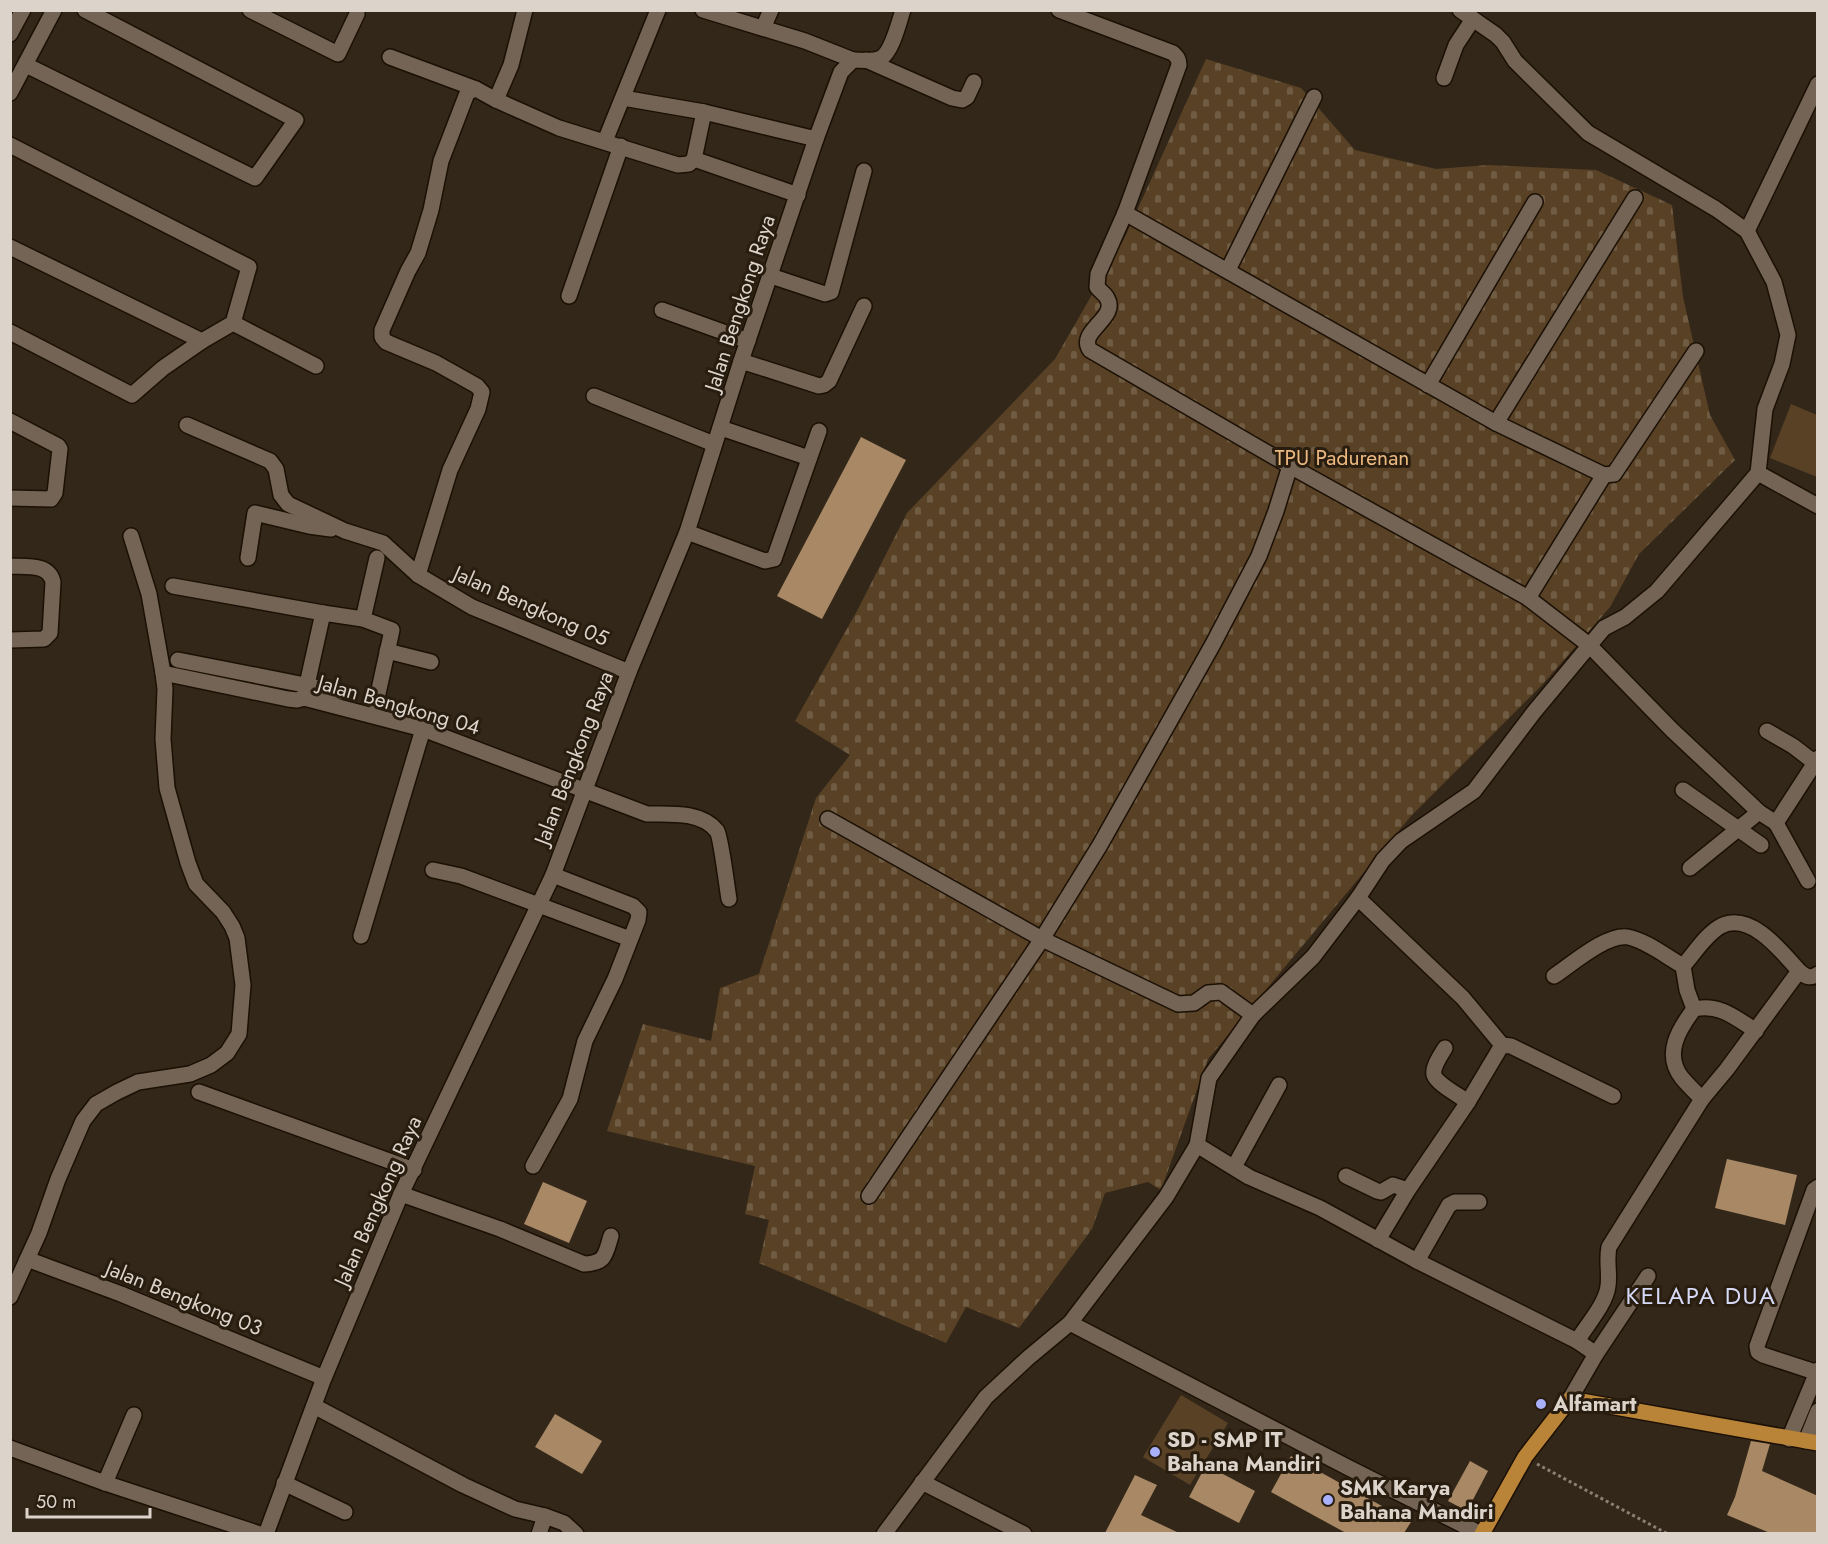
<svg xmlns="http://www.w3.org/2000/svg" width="1828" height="1544" viewBox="0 0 1828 1544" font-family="Jost,sans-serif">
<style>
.grass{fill:#594125}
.cemetery{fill:url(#cemetery-stones)}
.building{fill:#a98965}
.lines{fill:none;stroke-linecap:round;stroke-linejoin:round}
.minor-casing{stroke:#1b1004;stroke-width:18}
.major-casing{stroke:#1b1004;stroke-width:18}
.path{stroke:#8a8075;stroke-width:3;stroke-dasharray:3 3;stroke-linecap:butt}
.minor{stroke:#736455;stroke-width:15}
.major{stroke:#b98338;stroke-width:15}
.poi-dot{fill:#a9b0fc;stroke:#291d10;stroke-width:2}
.labels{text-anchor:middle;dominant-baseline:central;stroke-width:6;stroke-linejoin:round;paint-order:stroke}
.street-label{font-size:21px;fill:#dcd4cb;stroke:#291d10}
.park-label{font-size:21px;fill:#ecb980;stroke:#291d10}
.poi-label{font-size:21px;font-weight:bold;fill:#dcd4cb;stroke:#291d10;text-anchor:start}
.quarter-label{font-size:24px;letter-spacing:1.5px;fill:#d6daf7;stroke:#291d10}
</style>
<defs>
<pattern id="cemetery-stones" width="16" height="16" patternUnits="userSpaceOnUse" patternTransform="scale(1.5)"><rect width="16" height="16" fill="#594125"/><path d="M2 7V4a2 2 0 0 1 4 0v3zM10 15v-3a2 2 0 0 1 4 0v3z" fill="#705c43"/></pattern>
</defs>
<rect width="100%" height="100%" fill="#332719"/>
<g class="grass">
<path d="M1791,404l26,11v62l-47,-19z"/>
<path d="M1181,1395l47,28 -38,62 -47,-28z"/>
</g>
<path class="cemetery" d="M1206,59l95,29 54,62 81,19 52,-4 108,5 76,35 11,92 27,118 25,45 -96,94 -29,53 -68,78 -131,131 -203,243 -47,131 -13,-8 -43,11 -13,36 -73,99 -53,-21 -20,36 -187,-80 10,-43 -24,-6 10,-48 -148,-35 36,-107 68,17 9,-53 39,-14 57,-176 34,-43 -55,-34 62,-110 50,-98 148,-154 69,-120z"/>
<g class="building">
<path d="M861,437l45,23 -84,159 -45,-23z"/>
<path d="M1727,1159l70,16 -12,50 -70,-17z"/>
<path d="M543,1182l44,19 -18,42 -45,-19z"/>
<path d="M555,1414l47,27 -20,33 -47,-27z"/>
<path d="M1751,1441l19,3 -8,27 56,25v37h-48l-43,-18 8,-18z"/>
<path d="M1291,1456l120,66 -7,11h-58l-75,-41z"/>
<path d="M1470,1461l18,10 -21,40 -19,-10z"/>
<path d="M1206,1465l49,26 -16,32 -50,-26z"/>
<path d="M1135,1475l22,10 -16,30 38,18h-74z"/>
</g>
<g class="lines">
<defs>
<g id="minor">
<path d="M250,10l88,44 19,-40v-4"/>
<path d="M703,10l102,31 48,19"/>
<path d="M1059,10l114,43c4,4 6,6 6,12l-54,148 -27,61 -1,13c3,4 8,7 10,11 12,20 -30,33 -17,52l200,116 238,132 61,47 83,85 48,45 39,37 17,11 42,-65"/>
<path d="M763,28l8,-18"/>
<path d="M10,34l13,-24"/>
<path d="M390,57l86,32 20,11 63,28 119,37 11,-1 5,-5 10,-47 112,27"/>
<path d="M866,60l86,38 10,2 5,-3 7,-15"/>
<path d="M26,65l229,113 41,-58 -211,-110"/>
<path d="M1444,78l12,-33 17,-26"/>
<path d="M10,93l44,-83"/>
<path d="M623,98l81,14"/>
<path d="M496,100l15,-35 14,-55"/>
<path d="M605,141l53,-131"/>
<path d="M10,145l239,122 -16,56 -31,18 -192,-94"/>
<path d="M694,159l104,36"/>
<path d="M1125,213l371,210 108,52 10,-1 82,-123"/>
<path d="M1747,231l71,-147"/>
<path d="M1228,270l86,-173"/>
<path d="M771,276l54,18 6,-2 33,-121"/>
<path d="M569,296l52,-150"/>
<path d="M662,310l86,31"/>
<path d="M233,323l83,43"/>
<path d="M10,332l122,63 31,-27 39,-27"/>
<path d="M741,361l78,25 5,-1 5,-4 35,-75"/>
<path d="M1428,385l107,-183"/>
<path d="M594,396l120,48"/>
<path d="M10,421l48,25 2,3 -5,44 -4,6 -41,-1"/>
<path d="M1496,423l139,-225"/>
<path d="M187,425l83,36 6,8 5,26 7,9 57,27 38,12 35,32 54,32 157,65"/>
<path d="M721,428l88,30"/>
<path d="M1758,473l60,33"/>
<path d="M687,532l78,29 9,-2 45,-128"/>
<path d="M248,558l7,-45 54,13 22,3"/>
<path d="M10,566c16,1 39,-3 43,16l-3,51 -6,6 -34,1"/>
<path d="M418,575l32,-105 28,-61 4,-17 -5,-6 -41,-23 -50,-21 -4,-5v-7l26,-59 10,-18 13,-43 10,-49 25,-65 2,-4 8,-3"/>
<path d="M173,586l150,27"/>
<path d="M1528,598l76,-123"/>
<path d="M363,619l14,-61"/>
<path d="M387,651l44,11"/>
<path d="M178,660l162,32"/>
<path d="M163,673l125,26 9,1 7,-2 119,31 224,85c22,0 54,-3 70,17 4,6 10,57 12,68"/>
<path d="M304,698l19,-85 40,6 29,11 -16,73"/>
<path d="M1767,731l26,15 22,17"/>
<path d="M1683,790l78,55"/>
<path d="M828,819l214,120 136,65 16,-1 14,-10 13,-1 32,23"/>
<path d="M1776,823l32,58"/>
<path d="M1690,868l69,-56"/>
<path d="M433,870l28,6 169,63"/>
<path d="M1358,898l105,100 39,47"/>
<path d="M361,936l62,-207"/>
<path d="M1554,976c17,-11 53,-43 74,-39 17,3 39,20 55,29"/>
<path d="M1694,1009c25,-6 42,9 62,22"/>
<path d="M1445,1048c-4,7 -13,19 -11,27 3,9 26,21 34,27"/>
<path d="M199,1092l215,78"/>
<path d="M1702,1099l25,-30 72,-98c7,6 11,8 19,3"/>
<path d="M1197,1145l52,32 71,31 97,53 160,80 19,13"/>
<path d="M533,1166l37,-67 15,-58 30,-62 23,-59 1,-8 -6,-6 -80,-31"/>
<path d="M1234,1167l45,-82"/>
<path d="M1346,1176l31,15 4,1 12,-7 15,5"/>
<path d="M1818,1187l-4,3 -57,156 1,6 5,3 55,18"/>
<path d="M401,1194l99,35 84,35c22,-1 21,-9 27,-28"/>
<path d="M869,1196l173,-257 58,-94 113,-201 46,-88 17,-45 14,-45"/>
<path d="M1378,1240l30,-50 60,-88 34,-57 9,1 102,50"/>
<path d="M27,1259l94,35 203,84"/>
<path d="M1417,1261l32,-56 6,-3h24"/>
<path d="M10,1297l29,-64 19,-54 25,-58 13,-17 21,-12 21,-10 52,-8 21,-9 16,-12 12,-19 4,-49 -6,-47 -5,-12 -9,-14 -27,-28 -8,-21 -21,-75 -4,-49 2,-50 -2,-16 -14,-79 -18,-58"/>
<path d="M1070,1323l279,145 132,66"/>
<path d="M1577,1341c9,-15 29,-37 31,-55 2,-13 -2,-25 1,-39l93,-148c-7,-7 -14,-14 -20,-21 -19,-24 -3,-49 12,-69l-7,-19 -4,-24c11,-12 23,-32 38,-40 30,-15 61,26 78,45"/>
<path d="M1570,1399l26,-45 52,-78"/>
<path d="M314,1406l149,79 52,24 30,7 19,7 12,11"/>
<path d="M1789,1439l29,-69"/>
<path d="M1806,1441l12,-30"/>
<path d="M10,1448l95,35 155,51"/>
<path d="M922,1482l102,52"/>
<path d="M105,1483l29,-68"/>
<path d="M284,1483l61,29"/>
<path d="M266,1534l58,-156 77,-184 152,-319 76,-203 58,-140 54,-171 75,-222 25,-67 12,-12c9,0 20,2 28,-2 11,-6 18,-36 22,-48"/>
<path d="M539,1534l6,-18"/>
<path d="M884,1534l102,-137 42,-39 42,-35 96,-126 31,-52 12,-67 44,-63 60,-58 45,-59 25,-38 18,-19 73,-50 60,-79 70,-84 21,-11 32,-26 101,-118 7,-64 17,-45 6,-29 -14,-53 -27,-51 -31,-22 -128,-76 -73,-72 -12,-19 -7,-7 -36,-25"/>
</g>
<path id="major" d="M1482,1534l43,-77 45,-58 248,44"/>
</defs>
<use href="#minor" class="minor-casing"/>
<use href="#major" class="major-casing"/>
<path class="path" d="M1537,1464l131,70"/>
<use href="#minor" class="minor"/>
<use href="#major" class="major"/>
</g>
<g class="poi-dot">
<circle cx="1541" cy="1404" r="6"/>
<circle cx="1155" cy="1452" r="6"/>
<circle cx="1328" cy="1500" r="6"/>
</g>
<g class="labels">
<g class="street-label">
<text transform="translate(740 303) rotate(-72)">Jalan Bengkong Raya</text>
<text transform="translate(531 606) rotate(24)">Jalan Bengkong 05</text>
<text transform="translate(399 705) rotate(16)">Jalan Bengkong 04</text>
<text transform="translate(574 758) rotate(-69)">Jalan Bengkong Raya</text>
<text transform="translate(378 1201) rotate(-66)">Jalan Bengkong Raya</text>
<text transform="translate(184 1298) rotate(22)">Jalan Bengkong 03</text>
</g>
<g class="park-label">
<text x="1342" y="458">TPU Padurenan</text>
</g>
<g class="poi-label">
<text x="1553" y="1404">Alfamart</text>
<text x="1167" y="1440">SD - SMP IT<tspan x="1167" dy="24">Bahana Mandiri</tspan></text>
<text x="1340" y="1488">SMK Karya<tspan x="1340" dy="24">Bahana Mandiri</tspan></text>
</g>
<g class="quarter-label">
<text x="1701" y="1295">KELAPA DUA</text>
</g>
</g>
<rect width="1828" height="1544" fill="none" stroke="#dcd4cb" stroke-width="24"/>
<path d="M27 1508v9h123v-9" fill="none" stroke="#dcd4cb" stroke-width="3"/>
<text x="36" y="1508" font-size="18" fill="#dcd4cb" stroke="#291d10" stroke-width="4.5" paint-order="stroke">50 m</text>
</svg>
